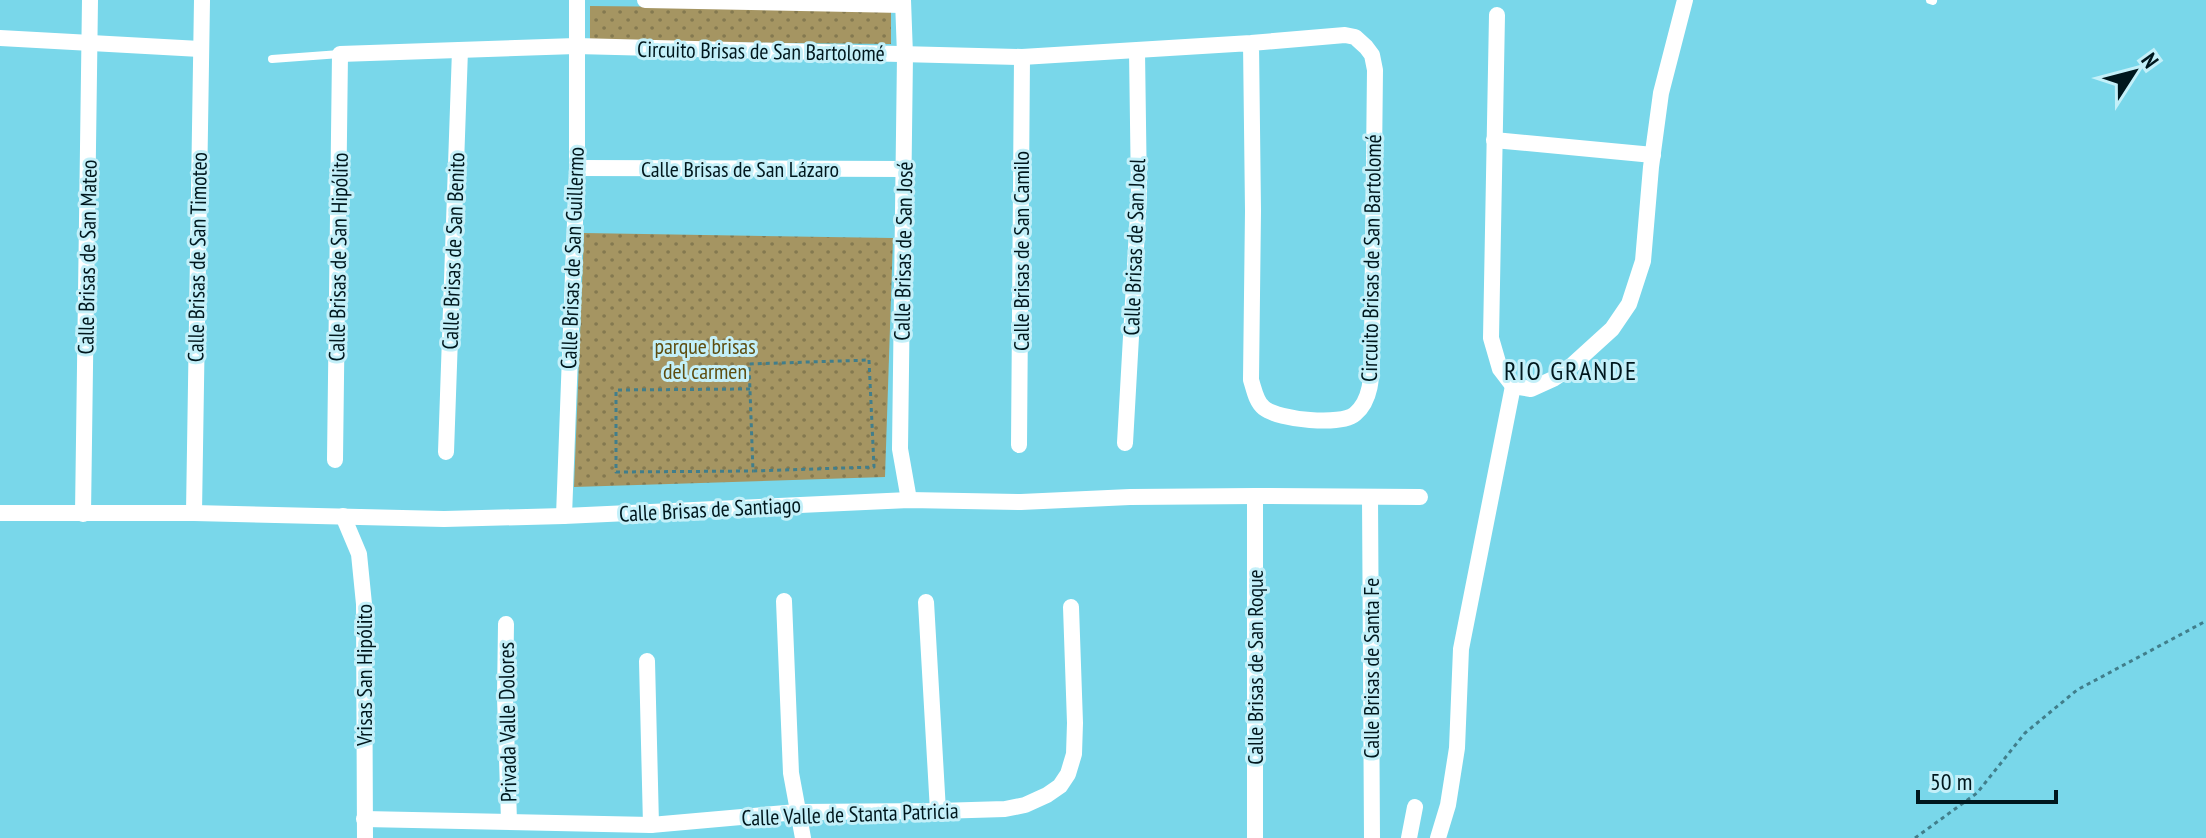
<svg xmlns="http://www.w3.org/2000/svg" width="2206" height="838" viewBox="0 0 2206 838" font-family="'PT Sans Narrow',sans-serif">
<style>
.park{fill:url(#park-dots)}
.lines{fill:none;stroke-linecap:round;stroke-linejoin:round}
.path{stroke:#417e8b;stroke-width:3;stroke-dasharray:4 4;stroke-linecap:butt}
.lane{stroke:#fff;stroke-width:8}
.street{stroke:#fff;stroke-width:16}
.labels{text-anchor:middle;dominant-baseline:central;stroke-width:6;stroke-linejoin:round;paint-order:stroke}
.street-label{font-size:22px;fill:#00171d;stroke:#c4f0f9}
.park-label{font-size:22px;fill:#5e4d10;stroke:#c4f0f9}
.quarter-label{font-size:26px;letter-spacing:2px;fill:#00171d;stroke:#c4f0f9}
</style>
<defs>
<pattern id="park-dots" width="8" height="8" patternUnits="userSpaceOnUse" patternTransform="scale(2)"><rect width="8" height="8" fill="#a59562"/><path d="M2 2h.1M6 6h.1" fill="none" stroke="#847950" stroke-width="1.8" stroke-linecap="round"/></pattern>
</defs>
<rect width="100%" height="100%" fill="#79d7ea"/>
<g class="park">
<path d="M590,6l301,3v35l-301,-3z"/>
<path d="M584,233l309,5 -8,239 -311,10z"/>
</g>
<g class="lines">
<g class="path">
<path d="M869,360l5,107 -121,4 -4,-107z"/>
<path d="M750,389l-134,1v82l137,-1"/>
<path d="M1915,838l62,-45 48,-60 52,-43 129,-69"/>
</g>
<g class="lane">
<path d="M1930,0l3,1"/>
<path d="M272,59l68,-5"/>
</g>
<g class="street">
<path d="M645,0l258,5"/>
<path d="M903,0l2,55 -5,394 9,51"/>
<path d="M1497,15l-6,323 9,31 13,17 18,3 22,-10 15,-10 44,-40 17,-25 14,-43 8,-94 10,-74 24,-93"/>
<path d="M0,38l200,11"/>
<path d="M1494,140l159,15"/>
<path d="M577,168l327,1"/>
<path d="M1125,443l14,-248 -2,-144"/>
<path d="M1019,445l3,-388"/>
<path d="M446,452l14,-402"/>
<path d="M335,460l5,-406 236,-8 446,11 229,-14 94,-8 10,2 11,10 6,8 3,15 -3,273c-1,23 3,54 -17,71 -14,12 -76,6 -91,-6 -8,-6 -10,-19 -13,-28l2,-169 -2,-168"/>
<path d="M1370,497l2,341"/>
<path d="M0,513h194l250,6 120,-3 345,-16 112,2 109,-5 125,-1 165,1"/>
<path d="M194,513l8,-513"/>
<path d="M83,514l7,-514"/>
<path d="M343,516l16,38 5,50 1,234"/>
<path d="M564,516l13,-348v-168"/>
<path d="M784,601l7,172 12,65"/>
<path d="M926,602l12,209"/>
<path d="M506,624l-1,73 4,124"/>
<path d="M647,661l4,164"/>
<path d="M364,819l287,6 146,-13 141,-1 67,-2 20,-4 22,-10 13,-9 8,-12 6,-20 1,-31 -4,-116"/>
<path d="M1255,838v-342"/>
<path d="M1409,838l6,-31"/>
<path d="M1438,838l10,-33 9,-57 4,-99 52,-263"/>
</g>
</g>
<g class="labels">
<g class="street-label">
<text transform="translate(761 51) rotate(1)">Circuito Brisas de San Bartolomé</text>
<text x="740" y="169">Calle Brisas de San Lázaro</text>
<text transform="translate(1134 247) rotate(-88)">Calle Brisas de San Joel</text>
<text transform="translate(453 251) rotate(-88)">Calle Brisas de San Benito</text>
<text transform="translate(903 251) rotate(-89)">Calle Brisas de San José</text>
<text transform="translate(1021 251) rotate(-90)">Calle Brisas de San Camilo</text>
<text transform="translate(87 257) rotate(-89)">Calle Brisas de San Mateo</text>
<text transform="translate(197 257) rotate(-89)">Calle Brisas de San Timoteo</text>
<text transform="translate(338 257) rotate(-89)">Calle Brisas de San Hipólito</text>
<text transform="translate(572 258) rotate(-88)">Calle Brisas de San Guillermo</text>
<text transform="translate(1371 258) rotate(-89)">Circuito Brisas de San Bartolomé</text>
<text transform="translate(710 509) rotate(-3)">Calle Brisas de Santiago</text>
<text transform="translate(1255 667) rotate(-90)">Calle Brisas de San Roque</text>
<text transform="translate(1371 668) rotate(-90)">Calle Brisas de Santa Fe</text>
<text transform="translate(364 675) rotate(-90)">Vrisas San Hipólito</text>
<text transform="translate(507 722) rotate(-91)">Privada Valle Dolores</text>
<text transform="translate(850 814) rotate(-2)">Calle Valle de Stanta Patricia</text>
</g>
<g class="park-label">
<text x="705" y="346">parque brisas<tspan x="705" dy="25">del carmen</tspan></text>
</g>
<g class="quarter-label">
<text x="1571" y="370">RIO GRANDE</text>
</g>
</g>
<g transform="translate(2134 72) rotate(54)" stroke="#c4f0f9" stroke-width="6" paint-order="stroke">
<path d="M0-6L14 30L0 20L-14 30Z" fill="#00171d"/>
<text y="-12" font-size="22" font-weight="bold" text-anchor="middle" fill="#00171d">N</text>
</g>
<path d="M1918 790v12h138v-12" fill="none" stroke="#00171d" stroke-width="4"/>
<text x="1930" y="790" font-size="24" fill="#00171d" stroke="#c4f0f9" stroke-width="6" paint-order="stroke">50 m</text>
</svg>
